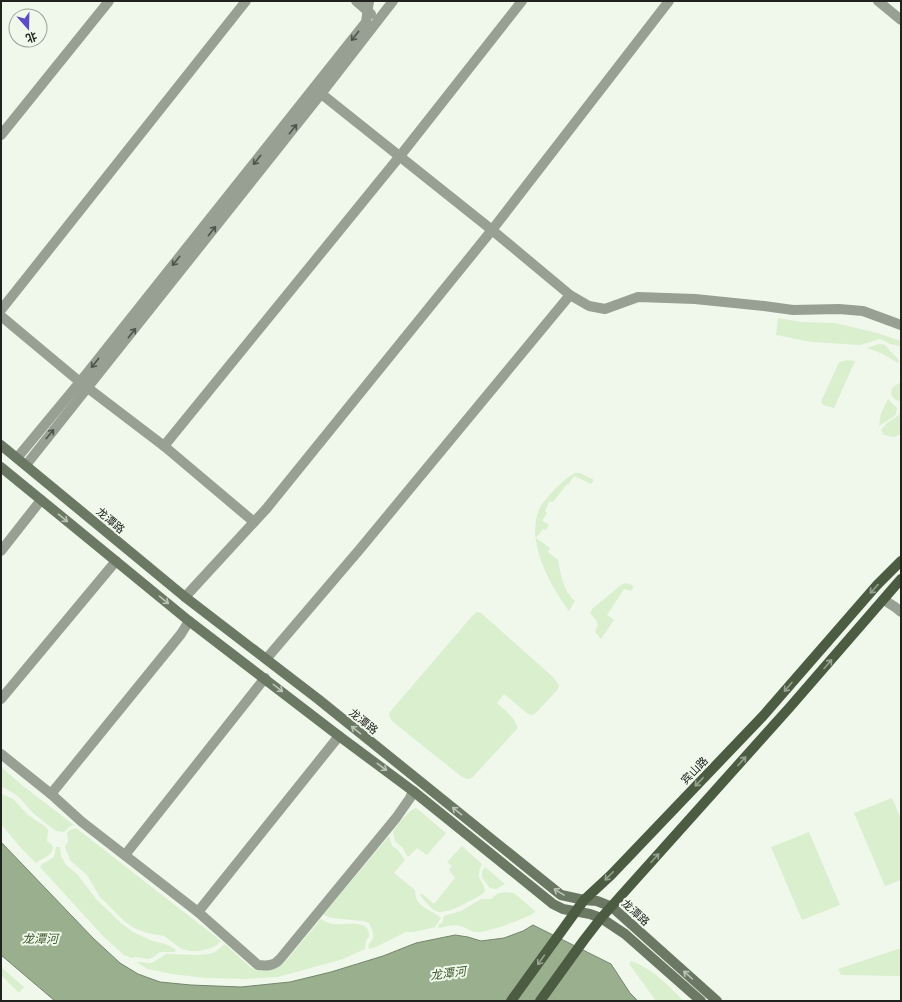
<svg xmlns="http://www.w3.org/2000/svg" width="902" height="1002" viewBox="0 0 902 1002" font-family="Manrope,'Noto Sans SC',sans-serif">
<style>
.green{fill:#d9efcd}
.water{fill:#9aaf8e;stroke:#75856c}
.lines{fill:none;stroke-linecap:round;stroke-linejoin:round}
.minor{stroke:#97a092;stroke-width:10}
.secondary{stroke:#6b7864;stroke-width:10}
.primary{stroke:#4c5c43;stroke-width:10}
.oneway{stroke:#50544c}
.oneway2{stroke:#bbc5b6}
.oneway3{stroke:#96a28f}
.labels{text-anchor:middle;dominant-baseline:central;stroke-width:4;stroke-linejoin:round;paint-order:stroke}
.street-label{font-size:11px;fill:#20221e;stroke:#f0f8ec}
.water-label{font-size:12px;font-style:italic;fill:#3a5727;stroke:#f0f8ec}
</style>
<rect width="100%" height="100%" fill="#f0f8ec"/>
<g class="green">
<path d="M778,318l23,4 34,1 42,10 24,8v5l-11,-2 -10,-5 -20,6 -48,-3 -36,-7z"/>
<path d="M879,344c9,0 8,5 14,10 3,3 5,4 6,8l-1,1 -15,-9 -16,-6z"/>
<path d="M848,360l7,1 -21,47 -11,-3 -2,-3 18,-40z"/>
<path d="M899,383l2,1v18l-7,-3 -3,-5 1,-6z"/>
<path d="M888,399l9,9 -1,6 -3,3 -14,9 2,-13z"/>
<path d="M901,408v26l-7,3 -10,-2 -3,-5 6,-7 12,-8z"/>
<path d="M575,473h5l14,7 -3,4 -17,-8 -6,9 -1,-1 -14,18h-4l-4,9 2,2 -5,8 7,4 -3,5 -3,-1 -7,9 14,10 -2,4 10,8c3,15 5,31 17,41l-6,10c-18,-25 -42,-66 -31,-99 2,-7 9,-14 14,-20 7,-7 14,-14 23,-19z"/>
<path d="M626,583l4,1 4,3 -3,4 -7,-2 -17,26 7,5 -13,19 -6,-7 3,-7 -2,-5 -6,-7 2,-4 29,-24z"/>
<path d="M477,612l4,1 71,63 7,9 -1,4 -22,24 -4,2 -4,-1 -24,-20 -7,9c6,6 21,16 20,26l-45,49 -5,1 -5,-2 -69,-55 -3,-4 -1,-5 84,-98z"/>
<path d="M1,767l22,19 51,39 -5,2 -5,5 -8,-1 -23,-18 -15,-17 -17,-10z"/>
<path d="M1,794l12,5 15,16 18,12 2,3 -1,11 5,4 1,3c-3,10 -10,9 -17,15l-15,-15 -20,-24z"/>
<path d="M892,798l9,21v61l-16,6 -31,-73z"/>
<path d="M416,808l4,3 26,22 -19,22 -10,-7 -9,9 -6,-10 -7,-6 -2,-9c6,-9 13,-19 23,-24z"/>
<path d="M76,828l145,113 -4,4 -6,3 -12,3h-8l-9,-2 -18,-13 -17,-3 -13,-5 -9,-6 -25,-25 -13,-22 -17,-15 -5,-13 3,-6 -1,-8 3,-3z"/>
<path d="M809,832l31,73 -38,15 -31,-73z"/>
<path d="M389,836l3,10 6,4 7,10 -11,13 21,17c0,18 16,19 26,28l-5,7v2l-23,5h-7l-30,15 -7,2 -1,-3 5,-8v-5l-4,-10 -6,-2 -31,-3 -9,-3z"/>
<path d="M462,846l20,18c-8,17 1,13 3,27l-2,3c-10,5 -37,22 -47,17 -6,-3 -12,-11 -16,-16l1,-2 13,11 21,-26 -6,-8 3,-4 -5,-4z"/>
<path d="M56,847h4l1,9 5,9 11,9 19,25 25,24 12,9 17,8 18,5 8,5 -2,2h-14l-8,6 -5,1 -11,-2 -4,1 -8,-3 -21,-19 -63,-69 1,-2 13,-8z"/>
<path d="M485,867l20,17 -9,5 -6,-1 -8,-10v-7z"/>
<path d="M505,892l9,1 21,18 -1,2c-11,6 -44,19 -57,19 -7,0 -11,-5 -17,-6 -7,-2 -14,1 -22,2l1,-4 3,-1 2,-7 3,-1 14,-4 20,-12h10l6,-5z"/>
<path d="M321,919c3,2 7,4 11,5 12,2 39,-7 37,13l-3,3 -1,9 -22,10 -65,18 -31,2 -41,-1 -34,-4 -24,-5 -12,-7 16,1 14,-9 28,1 15,-1 6,-2 10,-8 25,23 6,3 17,-1 11,-6z"/>
<path d="M901,948v28l-60,-1 -3,-6z"/>
<path d="M630,961c22,6 38,25 54,40h-28l-26,-36z"/>
<path d="M1,967l23,20 -5,6 -18,-18z"/>
</g>
<path class="water" d="M1,842l92,96 27,25 18,11 22,8 31,3 50,2 49,-5 41,-10 52,-16 33,-13 39,-8 13,2 13,4 23,-3 19,-7 10,-6 78,39 19,29 8,8h-583l-54,-46z"/>
<g class="lines">
<g class="minor">
<path d="M356,1l15,13"/>
<path d="M878,1l23,19"/>
<path d="M314,88l178,142 78,65 19,11 16,3 33,-12 57,2 69,7 29,4 46,-1 24,2 38,14"/>
<path d="M1,135l108,-134"/>
<path d="M1,310l245,-309"/>
<path d="M1,316l79,66 84,64 90,76"/>
<path d="M164,446l236,-290 122,-155"/>
<path d="M17,458l63,-76 286,-360 3,-21"/>
<path d="M26,465l295,-371 72,-93"/>
<path d="M1,551l40,-51"/>
<path d="M185,597l82,-89 225,-278 177,-229"/>
<path d="M884,600l11,7 6,5"/>
<path d="M267,658l93,-109 210,-254"/>
<path d="M1,699l115,-138"/>
<path d="M1,754l50,40 31,28 116,90 60,53c9,1 16,1 22,-6l116,-141 14,-20 3,-7"/>
<path d="M51,794l130,-160 8,-13"/>
<path d="M125,855l140,-177"/>
<path d="M198,912l141,-176"/>
</g>
<g class="secondary">
<path d="M1,445l184,152 133,102 243,196 23,5 13,1 15,6 105,94"/>
<path d="M1,467l188,154 150,115 74,55 140,113 10,5 27,5 11,4 24,16 76,67"/>
</g>
<g class="primary">
<path d="M511,1001l73,-101 27,-25 152,-159 114,-131 24,-24"/>
<path d="M540,1001l44,-61 17,-22 189,-211 111,-128"/>
</g>
</g>
<defs><path id="oneway-shaft" d="M-6 0H5M1.5-3L5.5 0L1.5 3" fill="none" stroke-width="1.6" stroke-linecap="round" stroke-linejoin="round"/></defs>
<g class="oneway">
<use href="#oneway-shaft" transform="translate(355 36) rotate(128)"/>
<use href="#oneway-shaft" transform="translate(293 129) rotate(-52)"/>
<use href="#oneway-shaft" transform="translate(257 160) rotate(129)"/>
<use href="#oneway-shaft" transform="translate(212 231) rotate(-52)"/>
<use href="#oneway-shaft" transform="translate(176 261) rotate(129)"/>
<use href="#oneway-shaft" transform="translate(132 333) rotate(-52)"/>
<use href="#oneway-shaft" transform="translate(95 363) rotate(129)"/>
<use href="#oneway-shaft" transform="translate(50 434) rotate(-51)"/>
</g>
<g class="oneway2">
<use href="#oneway-shaft" transform="translate(63 518) rotate(39)"/>
<use href="#oneway-shaft" transform="translate(164 600) rotate(39)"/>
<use href="#oneway-shaft" transform="translate(278 688) rotate(38)"/>
<use href="#oneway-shaft" transform="translate(356 730) rotate(-141)"/>
<use href="#oneway-shaft" transform="translate(382 767) rotate(37)"/>
<use href="#oneway-shaft" transform="translate(457 811) rotate(-141)"/>
<use href="#oneway-shaft" transform="translate(559 892) rotate(-148)"/>
<use href="#oneway-shaft" transform="translate(688 975) rotate(-138)"/>
</g>
<g class="oneway3">
<use href="#oneway-shaft" transform="translate(874 589) rotate(132)"/>
<use href="#oneway-shaft" transform="translate(828 664) rotate(-49)"/>
<use href="#oneway-shaft" transform="translate(788 687) rotate(131)"/>
<use href="#oneway-shaft" transform="translate(742 761) rotate(-48)"/>
<use href="#oneway-shaft" transform="translate(699 782) rotate(134)"/>
<use href="#oneway-shaft" transform="translate(655 858) rotate(-48)"/>
<use href="#oneway-shaft" transform="translate(609 876) rotate(135)"/>
<use href="#oneway-shaft" transform="translate(541 960) rotate(126)"/>
</g>
<g class="labels">
<g class="street-label">
<text transform="translate(111 520) rotate(40)">龙潭路</text>
<text transform="translate(364 721) rotate(39)">龙潭路</text>
<text transform="translate(694 770) rotate(-46)">宾山路</text>
<text transform="translate(636 912) rotate(42)">龙潭路</text>
</g>
<g class="water-label">
<text x="40" y="938">龙潭河</text>
<text transform="translate(448 973) rotate(-7)">龙潭河</text>
</g>
</g>
<rect width="902" height="1002" fill="none" stroke="#20221e" stroke-width="4"/>
<g transform="translate(28 28) rotate(160)"><circle r="19" fill="#f0f8ec" stroke="#9da29a"/>
<path d="M0-3L7 15L0 10L-7 15Z" fill="#5d4cc5"/>
<text y="-6" font-size="11" font-weight="bold" text-anchor="middle" fill="#20221e">北</text>
</g>
</svg>
